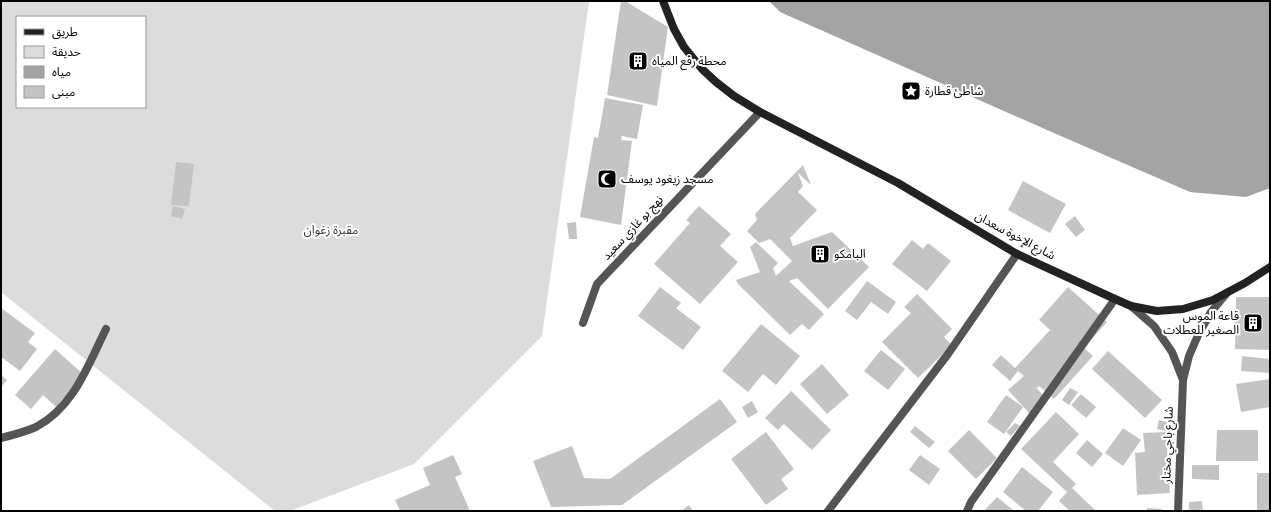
<svg xmlns="http://www.w3.org/2000/svg" width="1271" height="512" viewBox="0 0 1271 512" font-family="'Source Sans 3','Noto Sans Arabic',sans-serif">
<style>
.green{fill:#dcdcdc;fill-rule:evenodd}
.water{fill:#a3a3a3}
.building{fill:#c4c4c4}
.lines{fill:none;stroke-linecap:round;stroke-linejoin:round}
.street{stroke:#555;stroke-width:8}
.secondary{stroke:#222;stroke-width:8}
.labels{text-anchor:middle;dominant-baseline:central;stroke-width:4;stroke-linejoin:round;paint-order:stroke}
.poi-label{font-size:12px;fill:#000;stroke:#fff;text-anchor:start}
.street-label{font-size:12px;fill:#000;stroke:#fff}
.park-label{font-size:12px;fill:#333;stroke:#fff}
</style>
<rect width="100%" height="100%" fill="#fff"/>
<path class="green" d="M1,1h588l-47,335 -128,128 -124,47h-15l-274,-219zM17,17h128v90h-128z"/>
<path class="water" d="M769,1h501v187l-24,9 -56,-5 -143,-62 -267,-118z"/>
<g class="building">
<path d="M621,1h4l43,26 -11,79 -50,-11z"/>
<path d="M605,98l38,7 -6,34 -15,-3 -1,4 11,1 -11,84 -41,-8 14,-80 4,1z"/>
<path d="M176,162l18,2 -5,42 -18,-1z"/>
<path d="M803,165l8,20 -13,-12 5,13 -5,6 19,18 -27,28 3,8 39,-14 37,35 -41,42 -31,-31 -8,3 35,33 -15,16 -7,-6 -12,11 -52,-51 -2,-4 24,-8 -10,-25 6,-5 22,21 -5,5 3,8 16,-15 -22,-22 -11,4 -12,-12 10,-11 -2,-6z"/>
<path d="M1023,181l43,23 -16,29 -42,-23z"/>
<path d="M173,206l12,3 -3,10 -11,-3z"/>
<path d="M699,206l32,28 -11,12 18,16 -38,42 -46,-40 36,-41 -4,-3z"/>
<path d="M1075,216l10,14 -9,7 -11,-13z"/>
<path d="M576,222l1,17h-8l-2,-16z"/>
<path d="M912,240l11,9 5,-6 23,18 -24,30 -35,-27z"/>
<path d="M867,281l29,21 -8,12 -17,-12 -14,18 -12,-9z"/>
<path d="M660,287l21,16 -5,5 25,19 -18,23 -45,-34z"/>
<path d="M1068,287l39,35 -23,26 9,8 -39,43 -15,-13 -2,2 -3,-3 13,15 -16,15 -23,-25 16,-14 -6,-5 -8,10 -18,-16 9,-10 14,13 35,-38 -11,-10z"/>
<path d="M917,294l35,35 -8,8 8,8 -34,33 -36,-36 29,-29 -7,-6z"/>
<path d="M1236,297h34v53l-35,-1z"/>
<path d="M1,308l34,25 -7,9 9,7 -17,22 -19,-14z"/>
<path d="M761,324l39,32 -24,29 -13,-11 -15,18 -26,-21z"/>
<path d="M55,349l29,26 -28,32 -13,-12 -12,14 -16,-14z"/>
<path d="M881,350l24,19 -17,21 -24,-19z"/>
<path d="M1108,351l54,49 -17,18 -53,-49z"/>
<path d="M1242,356l28,3v14l-29,-2z"/>
<path d="M822,364l27,31 -22,19 -27,-30z"/>
<path d="M1,375l6,5 -6,7z"/>
<path d="M1270,379v28l-29,5 -5,-28z"/>
<path d="M1070,388l8,4 -9,13 -7,-5z"/>
<path d="M791,391l40,39 -19,20 -28,-26 -6,6 -13,-12z"/>
<path d="M1081,394l15,13 -10,11 -15,-13z"/>
<path d="M1006,395l17,12 -19,27 -17,-12z"/>
<path d="M720,399l17,23 -115,83 -71,2 -18,-46 39,-15 12,32 26,1z"/>
<path d="M752,401l6,11 -10,6 -6,-11z"/>
<path d="M1056,412l23,22 -26,28 23,22 -4,4 24,23h-26l-11,-10 8,-9 -46,-43z"/>
<path d="M1159,420l13,3 -2,9 -13,-3z"/>
<path d="M1015,423l5,3 -9,10 -5,-4z"/>
<path d="M915,426l20,16 -6,6 -19,-16z"/>
<path d="M1123,428l18,12 -18,26 -18,-13z"/>
<path d="M969,430l28,28 -21,21 -28,-28z"/>
<path d="M1217,430h41v31h-42z"/>
<path d="M766,432l28,37 -13,10 7,10 -22,16 -35,-46z"/>
<path d="M1166,432l4,61 -33,2 -2,-42 10,-1 -2,-19z"/>
<path d="M1087,440l16,14 -11,13 -16,-14z"/>
<path d="M453,455l9,19 -7,3 15,34h-70l-5,-11 35,-15 -7,-17z"/>
<path d="M920,455l20,14 -11,16 -20,-15z"/>
<path d="M1192,465h27v15l-27,-1z"/>
<path d="M1022,467l31,25 -15,19h-12l-23,-19z"/>
<rect x="1257" y="473" width="13" height="38"/>
<path d="M997,497l17,14h-30z"/>
<path d="M1202,501l1,10h-14v-9z"/>
<path d="M689,505l4,6h-12z"/>
<path d="M1147,508l15,1v2h-15z"/>
</g>
<g class="lines">
<g class="street">
<path d="M1131,306l23,20 18,26 11,28"/>
<path d="M583,323l14,-39 163,-172"/>
<path d="M1,438c12,-3 24,-6 35,-11 38,-20 52,-62 70,-98"/>
<path d="M828,511l120,-157 69,-100"/>
<path d="M967,511l4,-9 144,-203"/>
<path d="M1178,511l5,-131 6,-24 10,-23 12,-21 16,-19"/>
</g>
<path class="secondary" d="M663,1l11,28 10,18 18,22 14,13 18,14 26,16 138,71 119,71 98,45 16,7 26,5 26,-2 30,-9 32,-17 25,-16"/>
</g>
<defs>
<symbol id="building-square" viewBox="-11 -11 22 22"><rect x="-9" y="-9" width="18" height="18" rx="4" fill="#000" stroke="#fff"/><path d="M-4-6H4V6H1V3H-1V6H-4ZM-2.5-4.3h1.7v1.8h-1.7ZM.8-4.3h1.7v1.8H.8ZM-2.5-1h1.7V.8h-1.7ZM.8-1h1.7V.8H.8Z" fill="#fff"/></symbol>
<symbol id="sight-square" viewBox="-11 -11 22 22"><rect x="-9" y="-9" width="18" height="18" rx="4" fill="#000" stroke="#fff"/><path d="M0-6L1.8-2.2L6-1.7L2.9 1.2L3.7 5.4L0 3.3L-3.7 5.4L-2.9 1.2L-6-1.7L-1.8-2.2Z" fill="#fff"/></symbol>
<symbol id="mosque-square" viewBox="-11 -11 22 22"><rect x="-9" y="-9" width="18" height="18" rx="4" fill="#000" stroke="#fff"/><path d="M3.5-4.9A6 6 0 1 0 3.5 4.9A5 5 0 1 1 3.5-4.9Z" fill="#fff"/></symbol>
</defs>
<g fill-rule="evenodd">
<use href="#building-square" x="627" y="50" width="22" height="22"/>
<use href="#sight-square" x="900" y="80" width="22" height="22"/>
<use href="#mosque-square" x="596" y="168" width="22" height="22"/>
<use href="#building-square" x="809" y="243" width="22" height="22"/>
<use href="#building-square" x="1242" y="312" width="22" height="22"/>
</g>
<g class="labels">
<g class="poi-label">
<text x="652" y="61">محطة رفع المياه</text>
<text x="925" y="91">شاطئ قطارة</text>
<text x="621" y="179">مسجد زيغود يوسف</text>
<text x="834" y="254">البامكو</text>
<text x="1239" y="316" text-anchor="end">قاعة الموس<tspan x="1239" dy="14">الصغير للعطلات</tspan></text>
</g>
<g class="street-label">
<text transform="translate(633 228) rotate(-47)">نهج بو غازي سعيد</text>
<text transform="translate(1015 236) rotate(28)">شارع الإخوة سعدان</text>
<text transform="translate(1168 445) rotate(-88)">شارع باجي مختار</text>
</g>
<g class="park-label">
<text x="331" y="230">مقبرة زغوان</text>
</g>
</g>
<rect width="1271" height="512" fill="none" stroke="#000000" stroke-width="4"/>
<rect x="16" y="16" width="130" height="92" fill="#ffffff" stroke="#999999"/>
<rect x="24" y="29" width="20" height="6" fill="#222222" stroke="#999999"/>
<text x="52" y="36" font-size="12" fill="#000000">طريق</text>
<rect x="24" y="46" width="20" height="12" fill="#dcdcdc" stroke="#999999"/>
<text x="52" y="56" font-size="12" fill="#000000">حديقة</text>
<rect x="24" y="66" width="20" height="12" fill="#a3a3a3" stroke="#999999"/>
<text x="52" y="76" font-size="12" fill="#000000">مياه</text>
<rect x="24" y="86" width="20" height="12" fill="#c4c4c4" stroke="#999999"/>
<text x="52" y="96" font-size="12" fill="#000000">مبنى</text>
</svg>
